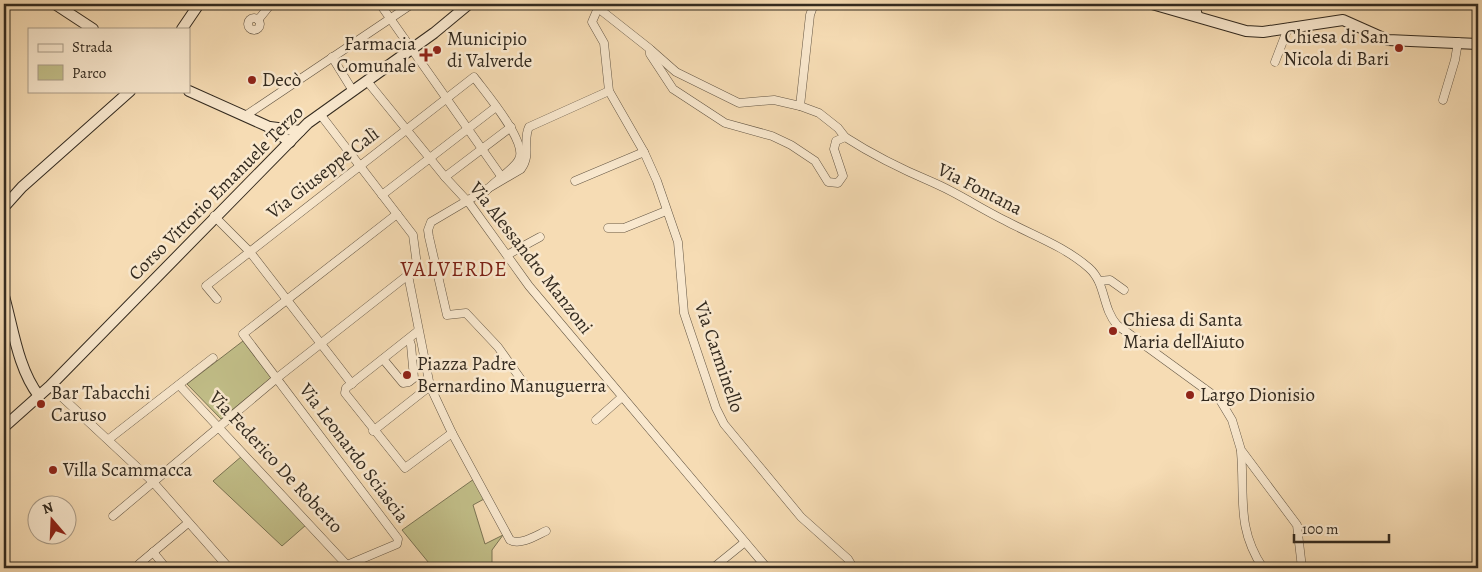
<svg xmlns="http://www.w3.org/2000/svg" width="1482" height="572" viewBox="0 0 1482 572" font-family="Alegreya,serif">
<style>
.green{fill:#c2bf89;stroke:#7a7454}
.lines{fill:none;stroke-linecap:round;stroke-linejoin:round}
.street-casing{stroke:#645644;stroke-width:9}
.secondary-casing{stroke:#332a1f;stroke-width:12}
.street{stroke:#f9e8ce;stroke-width:8}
.secondary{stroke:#f9e8ce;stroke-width:10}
.poi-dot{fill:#8f2418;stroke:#f9e8ce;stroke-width:2}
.labels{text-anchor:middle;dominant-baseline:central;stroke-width:5;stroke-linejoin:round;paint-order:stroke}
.poi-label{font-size:19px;fill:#332a1f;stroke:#f9e8ce;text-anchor:start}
.street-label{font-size:19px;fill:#332a1f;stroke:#f9e8ce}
.quarter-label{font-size:21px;letter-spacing:1px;fill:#7a1f14;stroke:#f9e8ce}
</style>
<rect width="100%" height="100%" fill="#f6dcb4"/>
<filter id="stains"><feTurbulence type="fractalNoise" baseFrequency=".004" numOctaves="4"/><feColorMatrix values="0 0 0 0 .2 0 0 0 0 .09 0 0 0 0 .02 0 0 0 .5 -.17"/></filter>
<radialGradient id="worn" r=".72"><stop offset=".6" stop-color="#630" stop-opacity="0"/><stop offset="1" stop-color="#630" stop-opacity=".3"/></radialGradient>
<g class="green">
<path d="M243,341l28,37 -50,41 -34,-35z"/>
<path d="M242,456l64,69 -24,21 -69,-65z"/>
<path d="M474,479l10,20 -11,6 12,39 18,-9 -11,15v18h-59l-31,-38z"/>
</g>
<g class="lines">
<defs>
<g id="street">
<path d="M380,4l121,172"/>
<path d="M593,4l57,45v5l23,35 52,34 47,13 19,9 24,16 13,21 10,1 5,-7 -9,-27 2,-8 9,-4c28,18 56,32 87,45 26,11 49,27 74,39 28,15 58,25 83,47 17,15 13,40 28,57l103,75 12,20 9,30 56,75 5,43"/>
<path d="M598,8l-6,14 12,21 5,48 35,61 13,29 21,61 6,71 32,95 8,16 77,93 47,42 3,5 -1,4"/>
<circle cx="254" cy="24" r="6"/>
<path d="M258,20l13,-16"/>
<path d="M651,50l25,22 63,31 35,-3 26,6 19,7 19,15 7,9"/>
<path d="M332,57l21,34"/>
<path d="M1275,62l13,-34"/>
<path d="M367,81l78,96 25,27 59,82 238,282"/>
<path d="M1443,100l12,-40 3,-18"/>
<path d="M800,106l10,-91 4,-11"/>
<path d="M245,116l167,-112"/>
<path d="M445,177l66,-50"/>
<path d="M575,181l69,-29"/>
<path d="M382,195l114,-88"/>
<path d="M214,216l36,36 102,132"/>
<path d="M608,228h16l42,-17"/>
<path d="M507,255l33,-18"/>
<path d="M408,275l22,111 22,47 58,107c10,6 27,-5 36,-9"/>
<path d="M1099,281l11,-1 14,10"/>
<path d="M217,299l-11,-13 268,-209c11,15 54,65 45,82 -4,10 -25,22 -33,32"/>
<path d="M418,331l-72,57 -1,5 60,75 47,-35"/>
<path d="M383,359l20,24 6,-1 5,-4 -3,-33 -2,-6"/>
<path d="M179,385l167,179"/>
<path d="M525,385l-27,-38 -32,-34 -19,2 -18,-78 -1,-7 3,-8 90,-53c11,-15 1,-28 8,-42l80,-36"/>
<path d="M50,386l103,96 76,86"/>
<path d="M596,420l26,-23"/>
<path d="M373,431l57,-45"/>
<path d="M109,439l104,-81"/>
<path d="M1241,452c4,44 -5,76 22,116"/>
<path d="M113,516l164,-138 131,-103 9,-10 -4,-30 -93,-121"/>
<path d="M153,552l13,16"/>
<path d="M137,568l2,-4 49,-41"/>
<path d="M340,568l57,-24 1,-5 -155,-205 154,-120"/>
<path d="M713,568l32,-26"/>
</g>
<g id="secondary">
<path d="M55,4l38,25"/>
<path d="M1152,4l94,27 17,1 80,-12 45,20 90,4"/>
<path d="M1194,4l3,12"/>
<path d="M182,29l17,-25"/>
<path d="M189,91l78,35 23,16"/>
<path d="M270,127l30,4"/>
<path d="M4,207l18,-20 108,-96"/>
<path d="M4,296c9,32 14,73 35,100"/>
<path d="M4,427l46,-41 258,-263 126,-90 35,-29"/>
</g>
</defs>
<use href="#street" class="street-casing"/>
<use href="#secondary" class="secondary-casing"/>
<use href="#street" class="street"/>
<use href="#secondary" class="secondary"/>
</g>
<g class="poi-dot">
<circle cx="1399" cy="48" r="5"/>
<circle cx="437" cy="50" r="5"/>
<path d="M423.5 47.5h5v5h5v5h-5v5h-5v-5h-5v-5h5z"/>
<circle cx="252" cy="80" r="5"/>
<circle cx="1113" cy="331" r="5"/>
<circle cx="407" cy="375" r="5"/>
<circle cx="1190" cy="395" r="5"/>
<circle cx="41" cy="404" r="5"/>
<circle cx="53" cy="470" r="5"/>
</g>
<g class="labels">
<g class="poi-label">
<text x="1389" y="37" text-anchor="end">Chiesa di San<tspan x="1389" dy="22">Nicola di Bari</tspan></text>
<text x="447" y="39">Municipio<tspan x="447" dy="22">di Valverde</tspan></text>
<text x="416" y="44" text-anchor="end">Farmacia<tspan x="416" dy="22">Comunale</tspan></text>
<text x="262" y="80">Decò</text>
<text x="1123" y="320">Chiesa di Santa<tspan x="1123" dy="22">Maria dell'Aiuto</tspan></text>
<text x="417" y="364">Piazza Padre<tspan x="417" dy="22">Bernardino Manuguerra</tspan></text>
<text x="51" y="393">Bar Tabacchi<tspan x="51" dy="22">Caruso</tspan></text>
<text x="1200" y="395">Largo Dionisio</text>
<text x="63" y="470">Villa Scammacca</text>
</g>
<g class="street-label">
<text transform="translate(323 173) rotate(-38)">Via Giuseppe Calì</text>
<text transform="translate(980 189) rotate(27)">Via Fontana</text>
<text transform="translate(216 193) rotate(-45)">Corso Vittorio Emanuele Terzo</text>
<text transform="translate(531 258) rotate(52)">Via Alessandro Manzoni</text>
<text transform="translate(719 357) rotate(71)">Via Carminello</text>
<text transform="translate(354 453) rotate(53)">Via Leonardo Sciascia</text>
<text transform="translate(276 462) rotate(47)">Via Federico De Roberto</text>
</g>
<g class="quarter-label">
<text x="454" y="269">VALVERDE</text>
</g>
</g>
<rect width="1482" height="572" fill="none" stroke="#f6dcb4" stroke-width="20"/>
<rect x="5" y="5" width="1472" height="562" fill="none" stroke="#332a1f" stroke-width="2.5"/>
<rect x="10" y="10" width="1462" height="552" fill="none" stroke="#332a1f"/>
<rect x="28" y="28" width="162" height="65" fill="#f9e8ce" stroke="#aa9c88"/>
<rect x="38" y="44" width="25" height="8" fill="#f9e8ce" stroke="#aa9c88"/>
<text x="72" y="52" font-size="15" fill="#332a1f">Strada</text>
<rect x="38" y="65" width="25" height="15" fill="#c2bf89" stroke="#aa9c88"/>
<text x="72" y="78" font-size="15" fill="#332a1f">Parco</text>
<g transform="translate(52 520) rotate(341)"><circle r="24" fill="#f9e8ce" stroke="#aa9c88"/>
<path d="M0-4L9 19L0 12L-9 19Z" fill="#8f2418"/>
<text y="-8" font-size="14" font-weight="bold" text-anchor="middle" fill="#332a1f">N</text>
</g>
<path d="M1294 534v8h95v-8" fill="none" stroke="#332a1f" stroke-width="2.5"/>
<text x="1302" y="534" font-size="15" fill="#332a1f" stroke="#f9e8ce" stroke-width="4" paint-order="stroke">100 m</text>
<rect width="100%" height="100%" filter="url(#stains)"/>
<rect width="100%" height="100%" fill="url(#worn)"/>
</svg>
